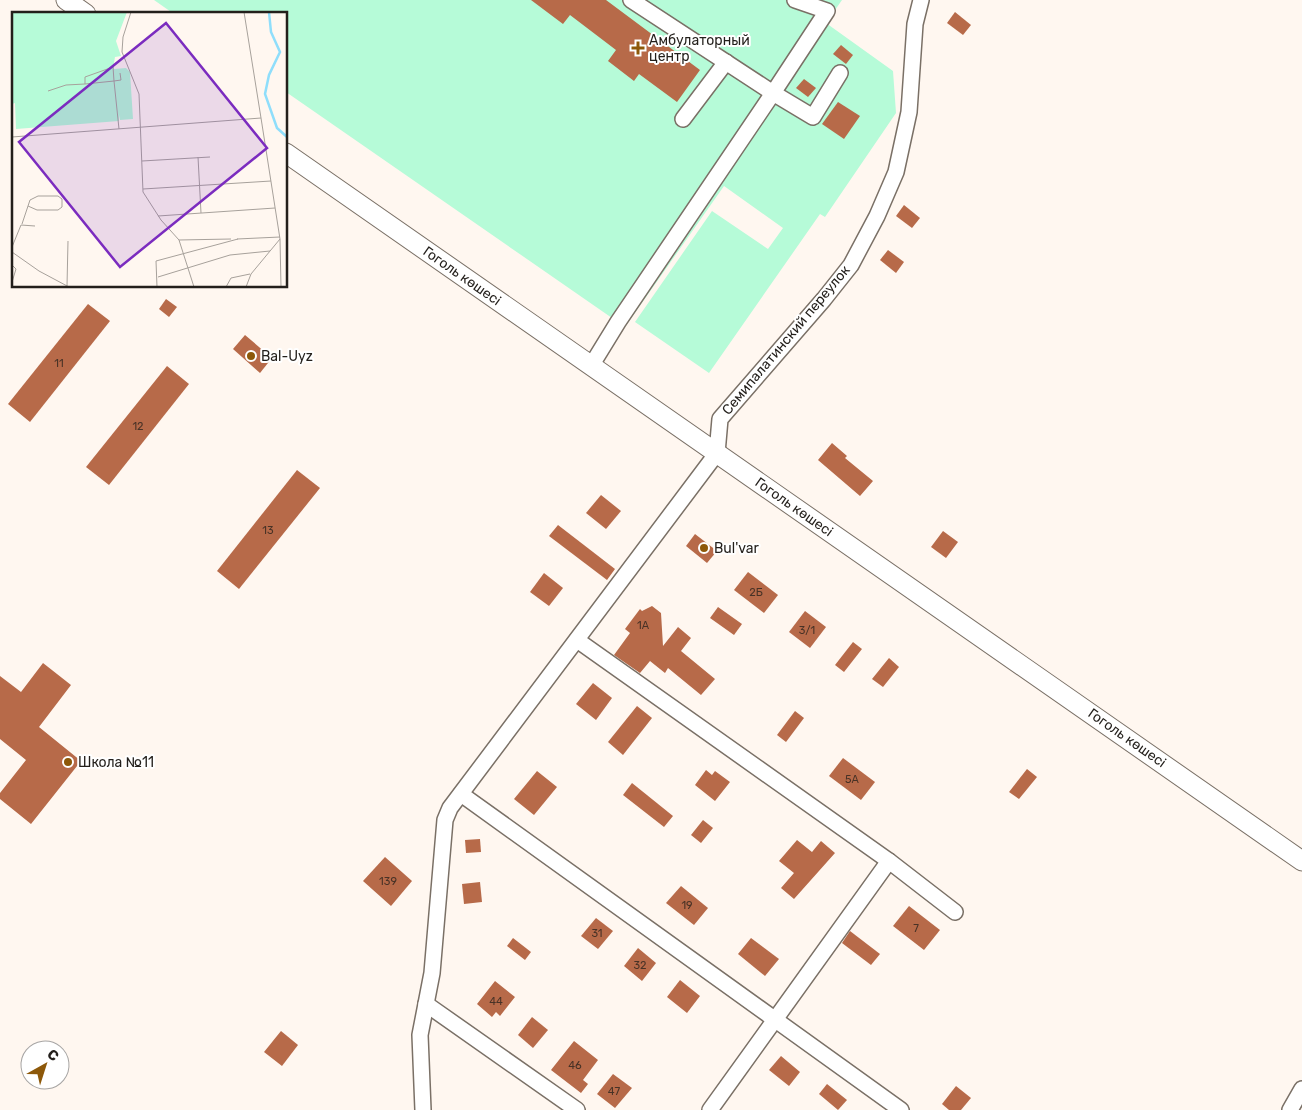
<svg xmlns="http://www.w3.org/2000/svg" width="1302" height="1110" viewBox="0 0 1302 1110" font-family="Rubik,sans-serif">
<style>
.green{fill:#b6fbd8}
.building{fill:#b76a49}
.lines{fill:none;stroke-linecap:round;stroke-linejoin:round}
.minor-casing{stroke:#7a7066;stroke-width:18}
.major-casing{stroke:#7a7066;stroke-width:21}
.minor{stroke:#fff;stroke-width:15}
.major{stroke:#fff;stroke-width:19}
.poi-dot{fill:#8d5809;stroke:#fff;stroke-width:2}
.labels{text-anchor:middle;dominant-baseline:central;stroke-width:4;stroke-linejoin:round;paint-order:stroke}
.number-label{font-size:11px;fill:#483226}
.poi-label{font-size:14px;fill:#231f1b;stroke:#fff;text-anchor:start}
.street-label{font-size:14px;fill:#231f1b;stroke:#fff}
.inset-river{fill:none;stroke:#8fdefb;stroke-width:2.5}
.inset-road{fill:none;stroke:#a7a19b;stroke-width:1}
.view{fill:#7b2cbf;fill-opacity:0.15;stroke:#7b2cbf;stroke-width:2.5}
.inset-edge{fill:none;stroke:#231f1b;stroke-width:2.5}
</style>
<rect width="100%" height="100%" fill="#fff7f0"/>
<path class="green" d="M154,0h688l-16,23 67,48 3,42 -71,104 -5,-3 -111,159 -74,-51 77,-111 56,38 15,-21 -59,-42 -99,141 -339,-235v-78h-112z"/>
<g class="building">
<path d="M531,0h75l94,70 -23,32 -38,-28 -5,7 -26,-20 8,-11 -46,-35 -7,9z"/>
<path d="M955,12l16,13 -8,10 -16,-12z"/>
<path d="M841,45l12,10 -7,9 -13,-10z"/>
<path d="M804,79l12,9 -8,9 -12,-9z"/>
<path d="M838,102l22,14 -16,23 -22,-15z"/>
<path d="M904,205l16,13 -8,10 -16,-12z"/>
<path d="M888,250l16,12 -8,11 -16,-13z"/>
<path d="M166,299l11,8 -8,10 -10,-8z"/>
<path d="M88,304l22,17 -80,101 -22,-18z"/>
<path d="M245,335l27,23 -12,15 -27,-24z"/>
<path d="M167,366l22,18 -80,101 -23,-18z"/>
<path d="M832,443l15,13 -2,2 28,23 -13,15 -42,-36z"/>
<path d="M297,470l23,18 -81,101 -22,-18z"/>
<path d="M601,495l20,16 -15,18 -20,-16z"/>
<path d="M558,525l57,44 -8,11 -58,-44z"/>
<path d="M943,531l15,11 -12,16 -15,-11z"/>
<path d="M695,534l22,17 -10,12 -21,-17z"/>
<path d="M748,572l30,23 -14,18 -30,-23z"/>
<path d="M544,573l19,15 -14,18 -19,-14z"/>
<path d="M652,606l9,7 2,33 15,-19 13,11 -10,13 34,28 -14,16 -33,-27 -3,5 -15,-12 -10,12 -26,-18 16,-22 -5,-4 15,-20 2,2z"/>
<path d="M718,607l24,17 -8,11 -24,-17z"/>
<path d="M805,611l21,16 -16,21 -21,-16z"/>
<path d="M853,642l9,7 -18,23 -9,-7z"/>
<path d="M889,658l10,9 -16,20 -11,-8z"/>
<path d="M43,663l28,22 -32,42 42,34 -50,63 -31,-25v-6l26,-33 -26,-21v-63l21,16z"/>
<path d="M593,683l19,15 -16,22 -20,-16z"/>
<path d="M637,706l15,12 -29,37 -15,-13z"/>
<path d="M795,711l9,7 -18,24 -9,-7z"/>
<path d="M843,758l32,24 -14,18 -32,-24z"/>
<path d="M1027,769l10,8 -18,22 -10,-7z"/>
<path d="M706,770l6,5 3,-4 15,11 -15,19 -20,-16z"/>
<path d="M537,771l20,16 -23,28 -20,-16z"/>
<path d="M632,783l41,33 -9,11 -41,-32z"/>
<path d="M703,820l10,8 -12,15 -10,-8z"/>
<path d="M480,839l1,13 -15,1 -1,-13z"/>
<path d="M797,840l15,12 9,-11 14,12 -41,46 -13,-11 13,-15 -15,-12z"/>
<path d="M385,857l27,24 -21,25 -28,-25z"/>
<path d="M480,882l2,20 -18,2 -2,-20z"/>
<path d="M681,886l27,22 -14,17 -28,-22z"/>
<path d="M909,906l31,24 -16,20 -31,-24z"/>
<path d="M596,918l17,13 -15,18 -17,-13z"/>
<path d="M850,931l30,23 -9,11 -29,-22z"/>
<path d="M513,938l18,14 -6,8 -18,-14z"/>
<path d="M751,938l28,21 -14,17 -27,-22z"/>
<path d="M638,948l18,15 -14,18 -18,-15z"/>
<path d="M680,980l20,16 -13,17 -20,-16z"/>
<path d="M495,981l20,16 -15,19 -4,-4 -4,5 -15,-13z"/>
<path d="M532,1017l16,13 -15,18 -15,-13z"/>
<path d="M281,1031l17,14 -16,21 -18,-14z"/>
<path d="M574,1041l24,19 -15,20 5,4 -7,9 -30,-23z"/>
<path d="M781,1056l19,16 -11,14 -20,-16z"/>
<path d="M613,1074l19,14 -17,20 -18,-14z"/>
<path d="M827,1084l20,16 -9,10 -19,-16z"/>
<path d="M956,1086l15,12 -10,12h-12l-7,-6z"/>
</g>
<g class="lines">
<defs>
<g id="minor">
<path d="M631,0l142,93 54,-82 -32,-11"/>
<path d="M683,119l43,-57"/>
<path d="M591,366l27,-44 155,-229 40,24 27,-44"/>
<path d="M577,640l312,221 66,51"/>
<path d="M461,794l440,316"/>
<path d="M426,1004l151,106"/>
<path d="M423,1110l-3,-75 12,-62 13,-153 5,-12 267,-355 3,-34 104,-120 27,-34 26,-49 19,-44 13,-60 6,-88 6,-24"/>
<path d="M710,1110l179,-249"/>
<path d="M1290,1110l12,-21"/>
</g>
<g id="major">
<path d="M66,0l20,14"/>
<path d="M286,153l1016,708"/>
</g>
</defs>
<use href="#minor" class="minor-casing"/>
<use href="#major" class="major-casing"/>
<use href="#minor" class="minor"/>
<use href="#major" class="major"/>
</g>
<g class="poi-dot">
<path d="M635.5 40.5h5v5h5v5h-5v5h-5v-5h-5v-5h5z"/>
<circle cx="251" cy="356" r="5"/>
<circle cx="704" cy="548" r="5"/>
<circle cx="68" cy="762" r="5"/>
</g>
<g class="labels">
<g class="number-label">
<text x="59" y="363">11</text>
<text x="138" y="426">12</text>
<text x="268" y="530">13</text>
<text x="756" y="592">2Б</text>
<text x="643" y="625">1А</text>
<text x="807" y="630">3/1</text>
<text x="852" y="779">5А</text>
<text x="388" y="881">139</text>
<text x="687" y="905">19</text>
<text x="916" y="928">7</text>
<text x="597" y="933">31</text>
<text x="640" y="965">32</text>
<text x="496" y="1001">44</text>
<text x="575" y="1065">46</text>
<text x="614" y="1091">47</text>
</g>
<g class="poi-label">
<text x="649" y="40">Амбулаторный<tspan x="649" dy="16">центр</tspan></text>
<text x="261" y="356">Bal-Uyz</text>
<text x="714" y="548">Bul'var</text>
<text x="78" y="762">Школа №11</text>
</g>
<g class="street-label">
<text transform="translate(462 276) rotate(35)">Гоголь көшесі</text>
<text transform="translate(786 340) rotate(-50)">Семипалатинский переулок</text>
<text transform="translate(794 507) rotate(35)">Гоголь көшесі</text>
<text transform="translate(1127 738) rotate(35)">Гоголь көшесі</text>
</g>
</g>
<g transform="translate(12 12)">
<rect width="275" height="275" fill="#fff7f0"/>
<path d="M0,0h115l-11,29 5,15 -6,1 -1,6v6l12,-1 4,4 3,47 -13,1 -1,-5v6l-103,8 -1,-26 -3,1z" fill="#b6fbd8"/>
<path class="inset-river" d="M257,0l2,20 9,20 -11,23 -4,19 12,34 10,9"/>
<path class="inset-road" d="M119,0l-8,25 -1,15 17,42 4,98 18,28 18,20 15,47M101,55l1,14 -29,3v-7zM36,79l18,-6 19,-1M249,106l19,121 1,48M107,117l-5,-48 7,-1 -1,-7M0,125l249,-19 -17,-106M186,145l3,56M130,149l68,-4M131,177l128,-8M146,204l117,-8M10,212l8,-24 8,-4h20l4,3v8l-4,3h-21l-9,-4M225,227l43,-2M167,228l52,-1M0,235l9,-22 14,1M0,240l27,19 30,16M0,253l4,4 -4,13M146,265l72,-22 40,-4M55,274l1,-45M145,275l-1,-26 82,-22M214,275l5,-9 19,-4M234,275l5,-13 29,-35"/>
<path class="view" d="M154,11l101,125 -147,119 -101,-125z"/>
<rect width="275" height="275" class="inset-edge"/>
</g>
<g transform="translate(45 1065) rotate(39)"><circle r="24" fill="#ffffff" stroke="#a7a5a4"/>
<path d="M0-4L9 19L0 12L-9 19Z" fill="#8d5809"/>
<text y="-8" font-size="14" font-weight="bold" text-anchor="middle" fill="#231f1b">С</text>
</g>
</svg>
